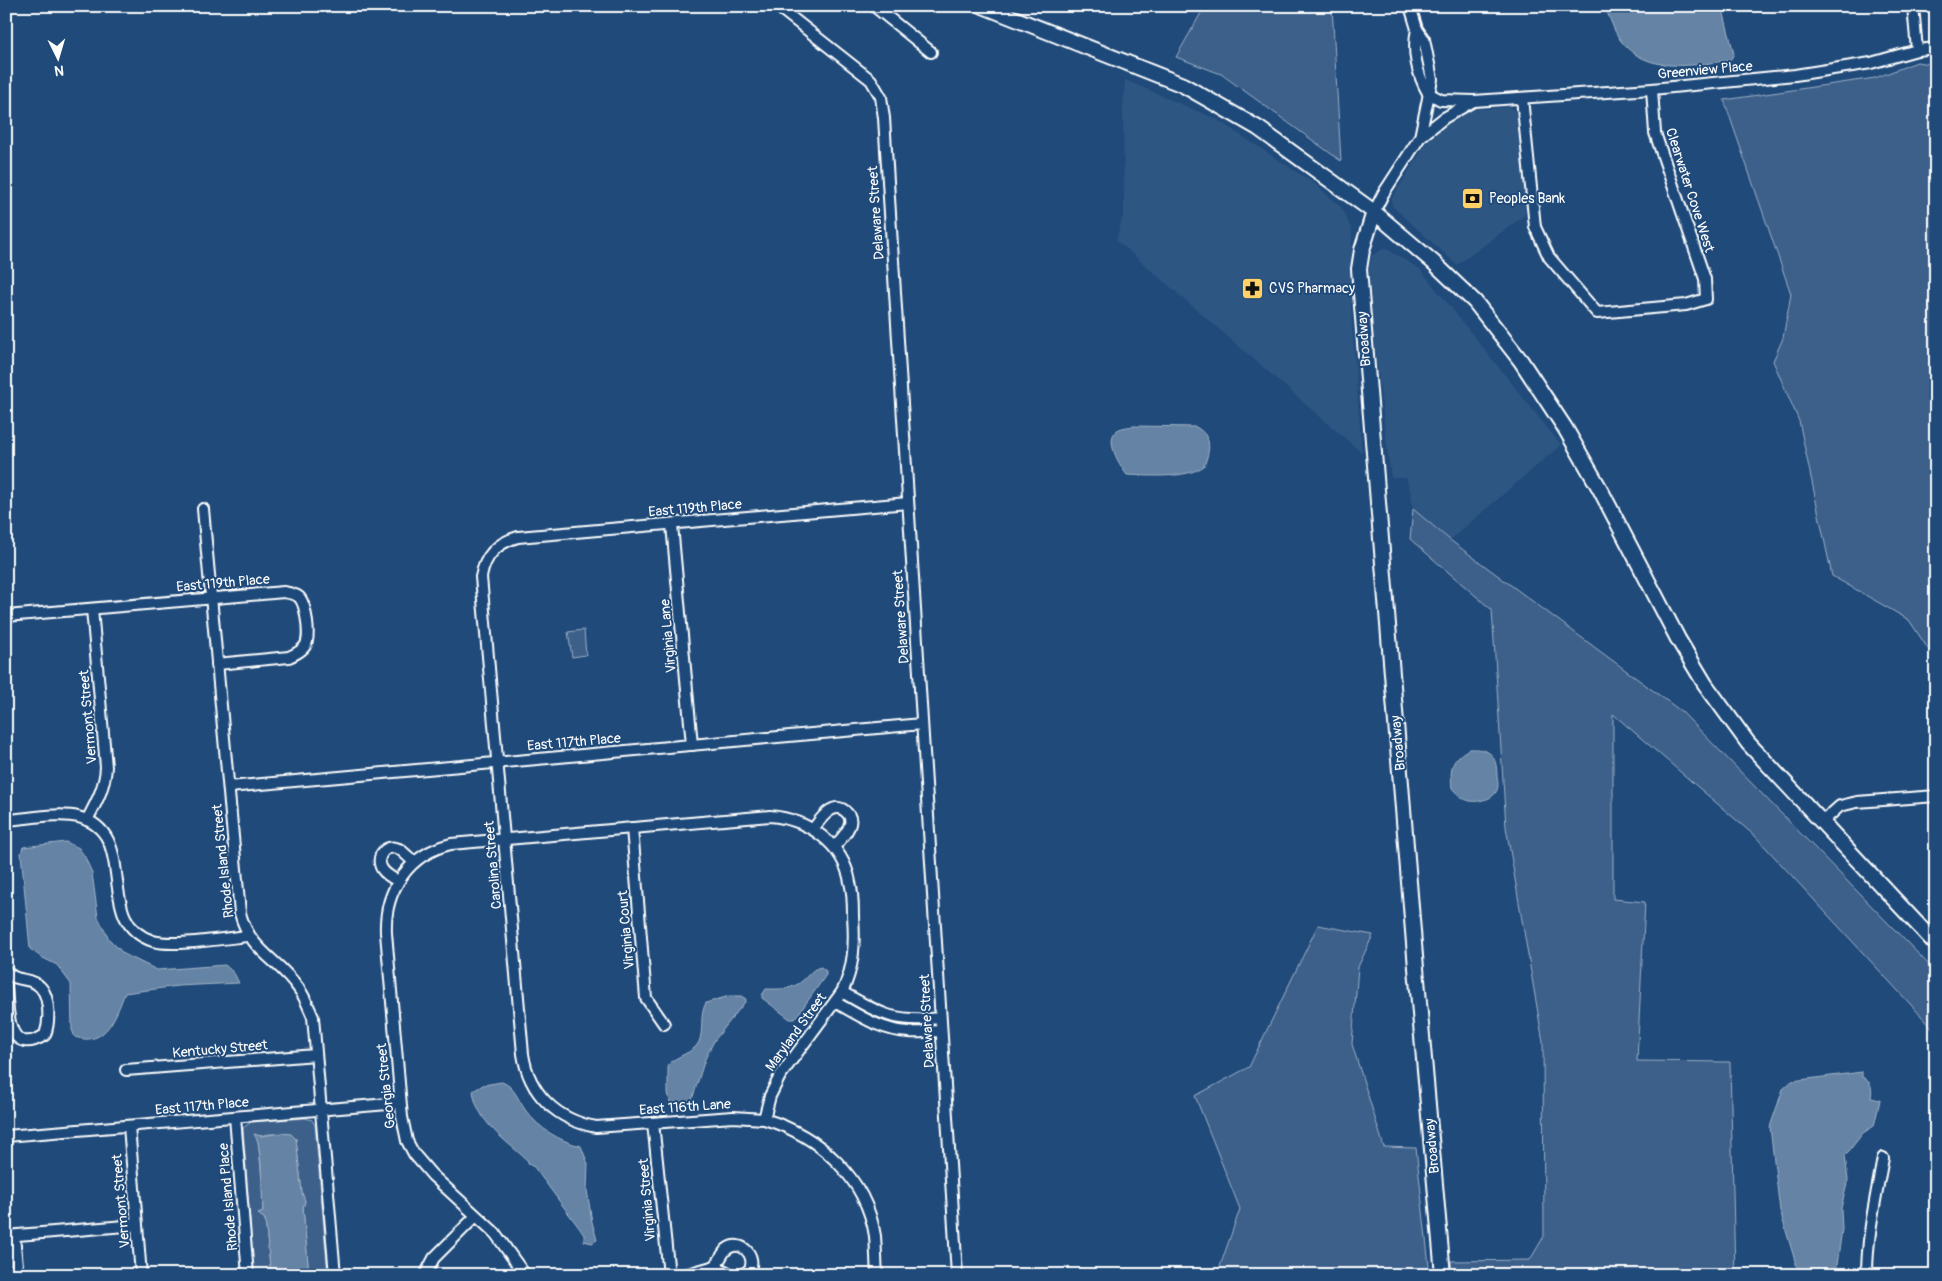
<svg xmlns="http://www.w3.org/2000/svg" width="1942" height="1281" viewBox="0 0 1942 1281" font-family="Pangolin,sans-serif">
<style>
.built{fill:#2e5683}
.green{fill:#3c618b;stroke:#9eb0c5}
.water{fill:#6583a4;stroke:#a3b5c8}
.lines{fill:none;stroke-linecap:round;stroke-linejoin:round}
.minor-casing{stroke:#fff;stroke-width:14}
.major-casing{stroke:#fff;stroke-width:18}
.minor{stroke:#1f4a7a;stroke-width:10}
.major{stroke:#1f4a7a;stroke-width:14}
.labels{text-anchor:middle;dominant-baseline:central;stroke-width:4;stroke-linejoin:round;paint-order:stroke}
.street-label{font-size:14px;fill:#fff;stroke:#1f4a7a}
.poi-label{font-size:14px;fill:#fff;stroke:#1f4a7a;text-anchor:start}
</style>
<rect width="100%" height="100%" fill="#1f4a7a"/>
<filter id="ink" filterUnits="userSpaceOnUse"><feTurbulence type="fractalNoise" baseFrequency=".02" numOctaves="2"/><feDisplacementMap in="SourceGraphic" scale="10" xChannelSelector="R" yChannelSelector="G"/><feConvolveMatrix kernelMatrix="1 2 1 2 8 2 1 2 1" color-interpolation-filters="sRGB"/></filter>
<g filter="url(#ink)">
<g class="built">
<path d="M1125,80l91,39 99,65 27,24 10,22 -1,81 11,142 -246,-213 8,-28 -1,-106z"/>
<path d="M1509,107l7,4 10,97 -2,8 -67,49 -65,-59v-8l42,-67 20,-15 14,-6z"/>
<path d="M1385,248l35,21 141,176 -111,95 -37,-31 -2,-16 -5,-15h-15l-18,-144 -4,-65 3,-14z"/>
</g>
<g class="green">
<path d="M1205,6h127l9,155 -120,-87 -45,-17z"/>
<path d="M1917,62l19,3v596l-27,-41 -77,-44 -33,-155 -26,-60 10,-23 8,-44 -67,-194 151,-22z"/>
<path d="M1413,509l37,31 232,172 254,260v60l-180,-195 -143,-123v185l32,3 -8,159 93,1 5,213h-283l-1,-14 79,-1 14,-24 -1,-194 -37,-215 -14,-217 -82,-71z"/>
<path d="M584,630l2,25 -14,2 -4,-25z"/>
<path d="M1318,925l55,10 -15,32 -6,77 32,103 32,1 14,127h-213l23,-66 -45,-113 54,-29z"/>
<path d="M305,1118l7,2 3,5 13,150h-19l-6,-67 2,-7 -3,-8 -6,-54c-13,-5 -27,-8 -40,-1l2,3c3,24 5,47 5,71l-4,2 6,5 6,56h-17l-11,-147 8,-6z"/>
</g>
<g class="water">
<path d="M1603,6h119l12,48 -4,6c-36,6 -84,14 -109,-19 -8,-10 -10,-24 -18,-35z"/>
<path d="M1134,426l62,1c17,10 14,23 8,39 -17,13 -56,10 -77,9 -7,-9 -21,-32 -12,-43 5,-5 13,-5 19,-6z"/>
<path d="M1469,749c21,-1 28,6 28,28 1,4 2,11 -1,15 -3,5 -8,7 -13,8 -14,4 -22,-1 -31,-12 -2,-19 -2,-28 17,-39z"/>
<path d="M66,842l13,6 6,9 7,16 6,44 11,22 15,15 33,16 68,-5 9,8 5,10 -61,3 -53,7c-9,22 -19,55 -50,44l-3,-7 -1,-46 -14,-19 -16,-8 -11,-8 -9,-96 2,-6z"/>
<path d="M821,967l5,4v4l-31,44h-5l-28,-21v-3l4,-6c11,0 22,1 32,-5 9,-5 12,-15 23,-17z"/>
<path d="M729,996h12l5,3 -1,3 -31,39 -9,18 -13,41 -11,3 -11,-1 -2,-9v-28c8,-10 25,-11 31,-23 5,-12 0,-27 7,-39z"/>
<path d="M1862,1072v5c9,5 11,10 9,21l9,2 -6,26 -11,7 -18,23 3,24 -7,28 1,21 -6,43 -9,3h-23l-8,-11 -16,-53 -10,-84 13,-38 9,-8z"/>
<path d="M502,1082c13,5 16,18 24,29 14,18 33,30 55,35l7,18 -1,26 5,32 5,18 -5,3 -8,-2v-6l-4,-6 -46,-62 -6,-3v-3c-21,-20 -51,-38 -55,-70l10,-6z"/>
<path d="M282,1133l9,1 5,5 6,54 3,8 -2,7 6,67h-38l-6,-56 -7,-5 5,-2 -2,-48 -3,-23 -4,-7 7,2z"/>
</g>
<g class="lines">
<defs>
<g id="minor">
<path d="M777,6l94,74 10,17 3,21 73,1157"/>
<path d="M874,6l57,46"/>
<path d="M1913,6l4,44"/>
<path d="M1417,29c-5,22 0,45 11,64"/>
<path d="M1428,93l13,7 33,1 178,-12 143,-14 76,-12 46,-13 19,-2"/>
<path d="M1522,98l13,129 14,30 48,56 89,-8 20,-6 -1,-20 -50,-146 -3,-44"/>
<path d="M1420,137l24,-19 28,-16"/>
<path d="M1374,212l9,-18 37,-57 12,-58 -8,-40 -7,-10 -7,-23"/>
<path d="M203,509l37,404c10,39 39,46 59,76 6,8 10,19 14,28l22,258"/>
<path d="M672,525l20,220"/>
<path d="M6,616l278,-24c5,1 11,2 15,5 7,7 12,41 6,49 -4,6 -10,8 -16,11l-72,7"/>
<path d="M229,787l693,-63"/>
<path d="M6,820c21,-1 52,-8 72,-3 64,16 14,105 75,124 20,6 73,-3 95,-5"/>
<path d="M87,820c9,-17 18,-33 19,-53l-14,-158"/>
<path d="M1821,823l19,-17 17,-4 79,-6"/>
<path d="M632,828l14,170 18,26"/>
<path d="M813,829c7,-9 21,-31 34,-16 3,3 4,7 3,11 -2,9 -11,17 -16,23"/>
<path d="M398,881c-6,-3 -12,-6 -16,-12 -7,-12 3,-26 17,-20 5,3 10,9 15,13"/>
<path d="M6,971c11,11 17,6 29,12 16,8 15,38 10,52 -39,24 -37,-26 -39,-50"/>
<path d="M842,992c39,22 51,31 98,26"/>
<path d="M835,1002c23,13 47,29 74,30 10,1 21,-1 32,-1"/>
<path d="M126,1070l190,-15"/>
<path d="M235,1117l13,158"/>
<path d="M764,1119l-31,-2 -137,10c-39,-7 -67,-33 -73,-73l-42,-477c4,-22 16,-34 37,-40l390,-34"/>
<path d="M653,1123l16,152"/>
<path d="M129,1126l12,149"/>
<path d="M6,1136l394,-33"/>
<path d="M6,1236l131,-11"/>
<path d="M14,1236l4,39"/>
<path d="M715,1266l18,9"/>
<path d="M425,1275l9,-17 42,-42"/>
<path d="M525,1275l-30,-42 -63,-58 -18,-21 -7,-13 -5,-24 -16,-184c-2,-43 23,-79 65,-89l319,-28c37,3 73,27 80,66 3,11 3,23 3,34 2,27 1,52 -11,76l-62,84 -10,20 -6,23c54,16 102,58 111,117 1,13 1,26 2,39"/>
<path d="M684,1275l31,-9c5,-5 7,-13 12,-17 14,-10 29,6 23,20l-8,6"/>
<path d="M1867,1275c0,-40 9,-78 16,-117"/>
</g>
<g id="major">
<path d="M983,6l200,79 75,43 116,84 59,50 42,40 46,59 44,67 35,61 78,150 27,45 43,59 188,201"/>
<path d="M1374,212l-12,38 -3,19 57,699 27,307"/>
</g>
</defs>
<use href="#minor" class="minor-casing"/>
<use href="#major" class="major-casing"/>
<use href="#minor" class="minor"/>
<use href="#major" class="major"/>
</g>
</g>
<defs>
<symbol id="bank-square" viewBox="-11 -11 22 22"><rect x="-9" y="-9" width="18" height="18" rx="4" fill="#ffd166" stroke="#1f4a7a"/><path d="M-6-4H6V4H-6ZM0-2.3a2.3 2.3 0 1 0 0 4.6a2.3 2.3 0 1 0 0-4.6Z" fill="#111"/></symbol>
<symbol id="pharmacy-square" viewBox="-11 -11 22 22"><rect x="-9" y="-9" width="18" height="18" rx="4" fill="#ffd166" stroke="#1f4a7a"/><path d="M-2-6h4v4h4v4h-4v4h-4v-4h-4v-4h4Z" fill="#111"/></symbol>
</defs>
<g fill-rule="evenodd">
<use href="#bank-square" x="1460" y="186" width="25" height="25"/>
<use href="#pharmacy-square" x="1240" y="276" width="25" height="25"/>
</g>
<g class="labels">
<g class="street-label">
<text transform="translate(1705 70) rotate(-5)">Greenview Place</text>
<text transform="translate(1690 190) rotate(72)">Clearwater Cove West</text>
<text transform="translate(876 213) rotate(-94)">Delaware Street</text>
<text transform="translate(1364 339) rotate(-94)">Broadway</text>
<text transform="translate(695 508) rotate(-5)">East 119th Place</text>
<text transform="translate(223 583) rotate(-5)">East 119th Place</text>
<text transform="translate(901 617) rotate(-94)">Delaware Street</text>
<text transform="translate(668 636) rotate(-95)">Virginia Lane</text>
<text transform="translate(88 717) rotate(-95)">Vermont Street</text>
<text transform="translate(574 742) rotate(-5)">East 117th Place</text>
<text transform="translate(1398 743) rotate(-95)">Broadway</text>
<text transform="translate(223 861) rotate(-96)">Rhode Island Street</text>
<text transform="translate(493 865) rotate(-95)">Carolina Street</text>
<text transform="translate(626 930) rotate(-95)">Virginia Court</text>
<text transform="translate(927 1021) rotate(-93)">Delaware Street</text>
<text transform="translate(796 1032) rotate(-54)">Maryland Street</text>
<text transform="translate(220 1049) rotate(-5)">Kentucky Street</text>
<text transform="translate(386 1086) rotate(-96)">Georgia Street</text>
<text transform="translate(202 1106) rotate(-5)">East 117th Place</text>
<text transform="translate(685 1107) rotate(-4)">East 116th Lane</text>
<text transform="translate(1432 1146) rotate(-95)">Broadway</text>
<text transform="translate(228 1197) rotate(-95)">Rhode Island Place</text>
<text transform="translate(647 1200) rotate(-95)">Virginia Street</text>
<text transform="translate(121 1201) rotate(-95)">Vermont Street</text>
</g>
<g class="poi-label">
<text x="1489" y="198">Peoples Bank</text>
<text x="1269" y="288">CVS Pharmacy</text>
</g>
</g>
<rect width="1942" height="1281" fill="none" stroke="#1f4a7a" stroke-width="25"/>
<rect x="12" y="12" width="1917" height="1256" fill="none" stroke="#fff" stroke-width="2" filter="url(#ink)"/>
<g transform="translate(58 58) rotate(175)" stroke="#1f4a7a" stroke-width="4" paint-order="stroke">
<path d="M0-4L9 19L0 12L-9 19Z" fill="#ffffff"/>
<text y="-8" font-size="14" font-weight="bold" text-anchor="middle" fill="#ffffff">N</text>
</g>
</svg>
